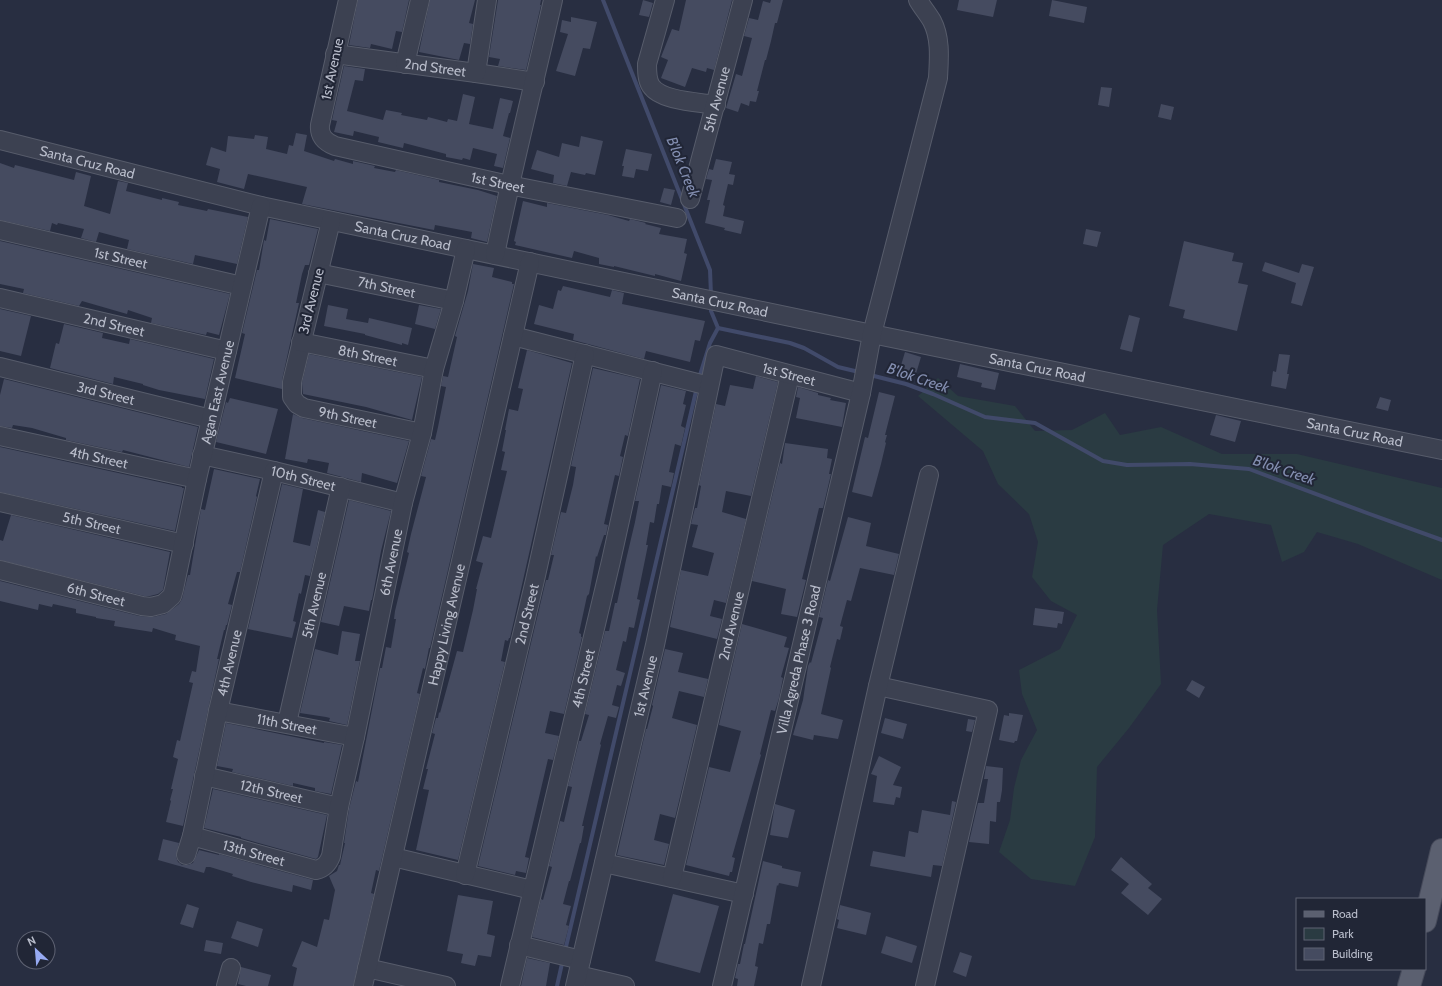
<svg xmlns="http://www.w3.org/2000/svg" width="1442" height="986" viewBox="0 0 1442 986" font-family="Cabin,sans-serif">
<style>
.green{fill:#2a3b42}
.lines{fill:none;stroke-linecap:round;stroke-linejoin:round}
.stream{stroke:#414a6a;stroke-width:4}
.building{fill:#454b60}
.minor-casing{stroke:#575c6b;stroke-width:20}
.major-casing{stroke:#464a5a;stroke-width:24}
.minor{stroke:#3c4151;stroke-width:18}
.major{stroke:#5b6070;stroke-width:22}
.labels{text-anchor:middle;dominant-baseline:central;stroke-width:4;stroke-linejoin:round;paint-order:stroke}
.street-label{font-size:14px;fill:#b9bdcb;stroke:#212636}
.water-label{font-size:15px;font-style:italic;fill:#838eb0;stroke:#212636}
</style>
<rect width="100%" height="100%" fill="#282e41"/>
<path class="green" d="M938,378l20,18 57,10 20,25 37,-1 33,-17 15,22 41,-8 61,27h75l145,34v92l-84,-36 -41,-12 -13,20 -22,10 -11,-37 -62,-11 -46,31 -6,65 4,74 -32,44 -32,39 -2,70 -20,49 -44,-7 -32,-27 11,-32 4,-32 7,-28 16,-30 -15,-36 -3,-24 41,-21 17,-34 -26,-14 -19,-24 6,-35 -9,-28 -31,-30 -15,-33 -65,-55z"/>
<g class="lines">
<g class="stream">
<path d="M603,0l107,270 1,25"/>
<path d="M711,304v7l7,17"/>
<path d="M718,328l72,15 14,5 34,19 21,5"/>
<path d="M870,375l36,9 27,10 52,23 50,6 68,38 24,4 63,-1 59,5 118,44 75,27"/>
<path d="M699,378l11,-35 8,-15"/>
<path d="M565,951l132,-564"/>
<path d="M557,986l6,-27"/>
</g>
</g>
<g class="building">
<path d="M358,0h51l-7,32 -6,-1 -4,18 -21,-5 -1,4 -21,-3z"/>
<path d="M430,0h45l-6,23 4,1 -3,20 -6,-1 -5,17 -40,-8z"/>
<path d="M498,0h43l-1,5h1l-15,65 -28,-4 2,-7 -11,-2z"/>
<path d="M643,0l10,3 -4,14 -10,-2z"/>
<path d="M686,0h46l-18,70 -7,-2 -1,4 -14,-4 -7,19 -24,-9 7,-18 -7,-3 11,-28 7,2z"/>
<path d="M771,0h12l-6,23h-2l-4,18 -5,19h-1l-8,31h2l-3,11 -6,-1 -1,5 -8,-3 -3,9 -12,-4 10,-34 6,2 10,-38 -8,-2 5,-18 9,2 5,-19 7,2z"/>
<path d="M959,0h38l-4,17 -36,-7z"/>
<path d="M1052,0l35,7 -3,16 -35,-7z"/>
<path d="M571,17l26,5 -7,27 -7,-1 -8,28 -19,-5 12,-37 -8,-2 2,-12 9,2z"/>
<path d="M344,66l21,3 -2,12 -8,-1 -8,31 36,9 3,-10 16,3 -1,2 26,5 1,-3 19,5 1,-3 9,2 6,-27 12,3 -6,27 24,5 7,-31 13,3 -3,12h-1l-6,23 7,2 -7,30 -9,-2 3,-12 -24,-6 -3,12 -7,-2 -1,2 -16,-3v-3l-42,-11 -1,5 -25,-6 1,-5 -25,-6 -1,5 -19,-4 3,-11 -5,-1z"/>
<path d="M1101,87l11,1 -3,19 -11,-2z"/>
<path d="M1161,104l13,3 -3,13 -13,-3z"/>
<path d="M296,133l11,2 -3,16 30,10 1,-2 18,5v-3l22,5 -1,2 21,4 1,-2 43,10v2l39,8 19,6 -10,46 -16,-4 1,-6 -37,-7 -1,5 -132,-26 5,-17 -59,-13 -4,15 -27,-7 3,-13 -14,-4 5,-18 15,5 2,-16 26,3 1,-4 13,2 -2,12 21,5 2,-9 4,1z"/>
<path d="M581,136l22,5 -8,34 -9,-2 -1,2 -14,-3 -4,14 -14,-3 1,-8 -23,-6 6,-19 22,7 3,-14 17,4z"/>
<path d="M626,149l26,5 -4,17 -12,-2 -2,9 -12,-2 2,-10h-2z"/>
<path d="M716,159l16,3 -3,12 6,1 -2,10 -5,-1 -5,21 2,1 -2,10 21,5 -3,13 -17,-4 1,-2 -20,-5 5,-23h-3l5,-20 -6,-1 3,-10 4,1z"/>
<path d="M0,163l14,5 1,-3 59,15 2,-8 15,4 -7,30 26,8 8,-33 10,2 -2,8 36,9v-2l17,4 -1,3 29,6 1,-2 40,8 -11,47 -42,-9 -2,9 -66,-15 2,-9 -30,-8 -3,10 -15,-4 3,-9 -26,-6 -1,2 -5,-2 -2,8 -50,-11z"/>
<path d="M664,188l11,2 -4,15 -11,-3z"/>
<path d="M523,201l24,6v-4l61,12 21,6 1,-2 16,4 -1,1 16,4 -2,6 28,5 -3,14 3,1 -6,27 -26,-7v2l-41,-10v1l-15,-3v-6l-25,-7 -2,7 -57,-13 1,-3 -2,-1z"/>
<path d="M270,219l48,10 -9,36h-4l-3,9 -6,29h3l-17,77v9l-47,-11 10,-44 -3,-1 15,-63h2l5,-30 2,1z"/>
<path d="M1086,229l15,3 -4,15 -14,-3z"/>
<path d="M0,241l230,53 -11,41 -12,-3 -1,3 -55,-12 1,-5 -24,-8 -1,4 -45,-13 -3,5 -56,-13 1,-4 -24,-5z"/>
<path d="M1184,241l50,12 -2,8 11,2 -5,20 10,2 -11,46 -54,-13 2,-8 -16,-4z"/>
<path d="M1265,262l34,11 3,-9 12,3 -12,39 -11,-3 5,-20 -34,-12z"/>
<path d="M473,264l21,4 -2,9 20,5v2h2l-84,364h-1l-4,21 -2,-1 -6,25 3,1 -41,177 -3,-1 -5,23 3,1 -21,92h-60l4,-18 -5,-2 10,-25 15,6 7,-28 5,1 6,-30 -6,-14 8,-5 2,-6h1l5,-22h-1l5,-34 7,-28 2,1 22,-114h2l4,-21 5,1 5,-29h-2l1,-8 14,-58 -2,-1 4,-18 15,-57 -5,-1 10,-37 4,1 3,-13 8,-40 -5,-1 2,-10 5,1 9,-40 -2,-1 13,-45z"/>
<path d="M563,286l47,11 2,-7 12,3 -2,11 83,17 -5,20 -5,-1 -5,22 -44,-11 -2,8 -71,-19 1,-6 -40,-10 5,-19 14,4 5,-19 3,1z"/>
<path d="M328,305l20,4 -2,10 22,4 1,-5 43,10 -4,17 -6,-2v2l-37,-10v-1l-41,-8z"/>
<path d="M419,305l22,4 -6,20 -20,-5z"/>
<path d="M0,309l31,7 -10,40 -21,-5z"/>
<path d="M1129,315l11,3 -8,34 -12,-3z"/>
<path d="M64,324l39,9 -1,5 27,6 1,-5 84,20 -9,40 -46,-9 -16,-5v-1l-29,-7 -1,7 -63,-16 6,-25 3,1z"/>
<path d="M527,350l45,13 -62,275h-1l-1,3 -3,-1 -4,21 4,1 -47,198 -42,-10 13,-60 -6,-1 5,-20h-2l9,-35 -3,-1 4,-15h2l1,-6 1,1 17,-62 6,1 10,-42 4,-21h-1l7,-26 -7,-2 7,-25 8,2 11,-46 5,-21 -6,-1 4,-18 -3,-1 4,-21h-1l4,-21 9,2 5,-22 -5,-1z"/>
<path d="M905,352l16,5 -6,20 -16,-5z"/>
<path d="M309,354l113,23 -10,43 -46,-13 -63,-13 -1,-11z"/>
<path d="M1279,354l11,1 -3,19h2l-3,15 -15,-3 2,-15 3,1z"/>
<path d="M960,364l39,9 -4,17 -14,-3 1,-4 -25,-6z"/>
<path d="M593,368l47,11 -12,57 -3,-1 -5,21 3,1 -4,19 -4,-1 -11,49 4,1 -2,10h-2l-7,22 -1,-1 -7,38 -2,2 -8,37 2,1v3h1l-18,77 -14,-3 -5,22 14,3 -6,24 -5,-1 -23,98 4,1 -3,15 -10,-2 -1,4 -37,-9 68,-286h2l6,-25h-3l10,-43 5,1 7,-28 3,-18 -5,-1z"/>
<path d="M756,376l22,6 -27,114 -25,-5 -4,21 24,7 -20,84 -12,-3 -4,16 12,3 -5,20 -47,-12 11,-57 27,6 6,-23 -22,-6 6,-22 -7,-1 4,-16h2l4,-22 -2,-1 17,-81 9,2 5,-21 23,4z"/>
<path d="M4,379l194,48 -9,40 -66,-17 -1,2 -56,-12v-2l-34,-10 -19,-3 -1,3 -12,-2v-31z"/>
<path d="M661,385l25,6 -3,13 3,1 -5,21 4,2 -4,18 -6,-2 -6,28 5,1 -3,14 -9,-2 -3,19h-2l-3,19 -4,-1 -4,23h2l-11,54 3,1 -6,28 -5,-1 -3,15 -3,-1 -7,29 9,3 -4,13 -4,-1 -5,20 7,2 -3,11 -8,-2 -8,28 1,1 -19,81h2l-3,17h-1l-10,38h-1l-6,23 8,2 -5,19 3,1 -5,19 -32,-8 9,-38 2,1 9,-33 -3,-1 11,-45 4,1 8,-35 -4,-1 11,-45h2l8,-26 -4,-1 20,-83h4l6,-28h2l9,-43 9,-38 4,-21h-4z"/>
<path d="M798,387l20,6v2l13,3 -1,2 16,3 -4,24 -46,-9 4,-20 -4,-1z"/>
<path d="M879,392l16,4 -10,39h2l-2,7 1,1 -5,21 -9,33 -20,-5 13,-55 3,1z"/>
<path d="M1380,397l11,3 -3,11 -12,-3z"/>
<path d="M230,398l48,11 -12,45 -50,-12 10,-40 2,1z"/>
<path d="M293,414l9,4 107,23 -12,42 -35,-10 -1,9 -34,-9 2,-10 -21,-4 -1,4 -22,-4z"/>
<path d="M1216,415l25,6 -6,21 -25,-7z"/>
<path d="M785,443l43,6 -1,9 5,1 -3,15h2l-8,34h-4l-16,67 -1,4 4,1 -9,37 -16,-3 5,-25 -34,-8 28,-118 2,1z"/>
<path d="M0,447l182,40v1h2l-9,43 -175,-39z"/>
<path d="M214,469l46,10 -4,17 1,1 -17,75h-3l-9,32 4,1 -5,20h-1l-1,5h-1l-7,29h2l-36,167 -17,-4 5,-21 -1,-1 3,-11h-2l7,-30 -5,-2 4,-17 3,1 13,-58 -4,-1 3,-11 4,1 4,-26 -25,-6 1,-5 -23,-7 -1,4 -38,-6 1,-5 -19,-3v-1l-20,-4v-4l-23,-5 -1,3 -13,-3 -1,6 -38,-9v-20l139,35 14,1 13,-3 13,-10 3,-5 6,-24h2l11,-66 4,1z"/>
<path d="M282,484l21,5 -10,53 17,4 8,-36 7,2 -15,64 -5,-1 -4,19 -2,-1 -6,28 3,1 -4,16 -44,-9z"/>
<path d="M349,500l42,11 -10,40 -9,49h-1l-2,11 -25,-5 -5,20 -18,-4z"/>
<path d="M11,515l159,37 -7,38 -5,4 -8,2h-6l-144,-36v-20l3,1z"/>
<path d="M848,517l23,6 -5,23 33,8 -5,21 -34,-7 -9,33 -4,-1 -7,26 3,1 -3,13 -3,-1 -7,28 1,1 -10,46 22,6 -5,19 -24,-4 -1,5 -20,-5 10,-35 5,-34 2,-4 1,1 12,-45 -4,-1 9,-37 2,1z"/>
<path d="M1035,608l29,4 -2,12 -4,-1 -1,5 -24,-3z"/>
<path d="M742,624l45,13 -3,10 5,1 -8,29 2,1 -4,20 -4,13 -4,-1 -11,44 1,1 -29,102 3,1 -3,14h-2l-1,4 -43,-11 23,-98 21,5 11,-41 -22,-6z"/>
<path d="M342,631l18,3 -5,27h5l-13,64 -18,-4 1,-3 -4,-1 -26,-4 15,-64 23,6z"/>
<path d="M665,649l18,4 -5,19 30,7 -4,18 -25,-6 -7,27 25,7 -22,93 -15,-4 -6,26 15,4 -5,21 -47,-10 29,-126h1l6,-23 -1,-1z"/>
<path d="M1192,680l13,7 -6,11 -13,-8z"/>
<path d="M1009,713l14,2 -6,26h-2l-1,2 -15,-3 5,-25 5,1z"/>
<path d="M885,718l22,6 -4,15 -22,-6z"/>
<path d="M968,719l7,1 -3,12 -6,-1z"/>
<path d="M226,723l98,20v-1l18,3 -11,49 -16,-3v-3l-22,-5v3l-61,-14 1,-3 -16,-3z"/>
<path d="M879,756l22,11 -8,18 9,2 -2,11 -4,-1 -2,8 -21,-3 4,-26 -6,-2z"/>
<path d="M986,766l17,2 -1,22 -2,12h-3l-1,20 -6,-1 -1,23 -20,-2 9,-39h6l4,-24h-4z"/>
<path d="M213,789l114,26 -9,42 -2,2 -75,-21v-1l-37,-9z"/>
<path d="M952,801l4,1 -14,64 -9,-1 -2,12 -61,-11 3,-15 32,6 4,-26 9,2 4,-23 28,5z"/>
<path d="M775,804l20,6 -7,28 -18,-3z"/>
<path d="M163,839l16,4 -3,14 2,5 4,3h6l5,-2 6,-13 20,5v-1l94,26 -2,10 -18,-5 -1,7 -41,-10 -19,-6 1,-2 -23,-7h-4l-2,6 -46,-13z"/>
<path d="M1121,857l31,27 -4,4 14,11 -14,16 -27,-22 8,-9 -18,-14z"/>
<path d="M763,861l19,5v2l19,4 -3,15 -19,-4 -1,3 -1,-1 -7,39h-3l-4,20 -4,-1 -4,23 3,1 -4,19h-17l1,-7 -3,-1 3,-14h2l4,-20h1z"/>
<path d="M673,894l46,12 -19,67 -45,-12z"/>
<path d="M458,895l35,6 -6,33 8,2 -4,21 -13,-2 -3,11 -14,-3 2,-9 -16,-3z"/>
<path d="M187,904l12,4 -6,20 -13,-4z"/>
<path d="M840,905l31,8 -5,22 -29,-7 2,-8 -2,-1z"/>
<path d="M237,921l26,8 -5,18 -27,-9z"/>
<path d="M886,936l31,10 -5,17 -31,-10z"/>
<path d="M206,940l17,3 -2,11 -17,-3z"/>
<path d="M960,952l12,4 -6,21 -13,-5z"/>
<path d="M527,958l23,5 -4,23h-25z"/>
<path d="M241,967l30,8 -3,11h-22l-8,-2z"/>
</g>
<g class="lines">
<defs>
<g id="minor">
<path id="s1" d="M348,0l-28,125c-1,11 5,17 15,21l174,39 168,33"/>
<path d="M665,0l-18,64c0,7 0,16 4,22 10,15 47,16 65,19"/>
<path id="s2" d="M335,54l141,19 59,9"/>
<path d="M405,64l15,-64"/>
<path d="M476,73l11,-73"/>
<path id="s3" d="M0,140l261,66 611,128 570,116"/>
<path id="s4" d="M690,199l53,-199"/>
<path id="s5" d="M331,221l-39,161v15l5,7 7,4 118,25"/>
<path id="s6" d="M0,230l242,56"/>
<path d="M495,255c17,-86 39,-170 58,-255"/>
<path id="s7" d="M318,273l136,28"/>
<path id="s8" d="M0,298l227,53"/>
<path d="M513,336l196,50"/>
<path id="s9" d="M301,342l133,27"/>
<path id="s10" d="M0,367l211,52"/>
<path id="s11" d="M0,436l197,43"/>
<path id="s12" d="M202,455l72,16 129,32"/>
<path id="s13" d="M0,502l184,42"/>
<path id="s14" d="M0,570l142,36 9,1 12,-3 9,-8 2,-7 23,-110 64,-273"/>
<path d="M878,686l110,24 -63,276"/>
<path id="s15" d="M218,711l137,26"/>
<path id="s16" d="M287,723l54,-236"/>
<path id="s17" d="M204,776l135,31"/>
<path id="s18" d="M192,836l124,34c8,-2 12,-6 15,-14l8,-49 16,-70 48,-234 19,-70 12,-64 20,-68 12,-52"/>
<path id="s19" d="M186,855l6,-19 26,-125 56,-240"/>
<path d="M393,857l139,33"/>
<path d="M604,863l140,31"/>
<path id="s20" d="M465,875l70,-295 50,-226"/>
<path id="s21" d="M672,878l118,-503"/>
<path d="M519,945l62,15"/>
<path d="M367,968l79,18"/>
<path d="M578,975l47,11"/>
<path d="M226,986l5,-18"/>
<path id="s22" d="M363,986l167,-724"/>
<path id="s23" d="M510,986l101,-425 42,-190"/>
<path id="s24" d="M575,986l80,-341 61,-290 145,38"/>
<path id="s25" d="M722,986l139,-593 11,-59 66,-256c1,-19 3,-40 -6,-57 -4,-7 -10,-14 -14,-21"/>
<path d="M811,986l67,-300 51,-211"/>
</g>
<g id="major">
<path d="M1425,921l17,-71"/>
<path d="M1409,986l5,-17"/>
</g>
</defs>
<use href="#minor" class="minor-casing"/>
<use href="#major" class="major-casing"/>
<use href="#minor" class="minor"/>
<use href="#major" class="major"/>
</g>
<g class="labels">
<g class="street-label">
<text stroke="none"><textPath href="#s2" startOffset="101">2nd Street</textPath></text>
<text transform="translate(332 69) rotate(-78)">1st Avenue</text>
<text stroke="none"><textPath href="#s4" startOffset="103">5th Avenue</textPath></text>
<text stroke="none"><textPath href="#s3" startOffset="90">Santa Cruz Road</textPath></text>
<text stroke="none"><textPath href="#s1" startOffset="323">1st Street</textPath></text>
<text stroke="none"><textPath href="#s3" startOffset="414">Santa Cruz Road</textPath></text>
<text stroke="none"><textPath href="#s6" startOffset="124">1st Street</textPath></text>
<text stroke="none"><textPath href="#s7" startOffset="70">7th Street</textPath></text>
<text transform="translate(311 301) rotate(-76)">3rd Avenue</text>
<text stroke="none"><textPath href="#s3" startOffset="738">Santa Cruz Road</textPath></text>
<text stroke="none"><textPath href="#s8" startOffset="117">2nd Street</textPath></text>
<text stroke="none"><textPath href="#s9" startOffset="68">8th Street</textPath></text>
<text stroke="none"><textPath href="#s3" startOffset="1062">Santa Cruz Road</textPath></text>
<text stroke="none"><textPath href="#s24" startOffset="722">1st Street</textPath></text>
<text stroke="none"><textPath href="#s14" startOffset="389">Agan East Avenue</textPath></text>
<text stroke="none"><textPath href="#s10" startOffset="109">3rd Street</textPath></text>
<text stroke="none"><textPath href="#s5" startOffset="242">9th Street</textPath></text>
<text stroke="none"><textPath href="#s3" startOffset="1386">Santa Cruz Road</textPath></text>
<text stroke="none"><textPath href="#s11" startOffset="101">4th Street</textPath></text>
<text stroke="none"><textPath href="#s12" startOffset="104">10th Street</textPath></text>
<text stroke="none"><textPath href="#s13" startOffset="94">5th Street</textPath></text>
<text stroke="none"><textPath href="#s18" startOffset="450">6th Avenue</textPath></text>
<text stroke="none"><textPath href="#s14" startOffset="99">6th Street</textPath></text>
<text stroke="none"><textPath href="#s16" startOffset="121">5th Avenue</textPath></text>
<text stroke="none"><textPath href="#s20" startOffset="268">2nd Street</textPath></text>
<text stroke="none"><textPath href="#s22" startOffset="371">Happy Living Avenue</textPath></text>
<text stroke="none"><textPath href="#s21" startOffset="259">2nd Avenue</textPath></text>
<text stroke="none"><textPath href="#s25" startOffset="335">Villa Agreda Phase 3 Road</textPath></text>
<text stroke="none"><textPath href="#s19" startOffset="197">4th Avenue</textPath></text>
<text stroke="none"><textPath href="#s23" startOffset="316">4th Street</textPath></text>
<text stroke="none"><textPath href="#s24" startOffset="308">1st Avenue</textPath></text>
<text stroke="none"><textPath href="#s15" startOffset="70">11th Street</textPath></text>
<text stroke="none"><textPath href="#s17" startOffset="69">12th Street</textPath></text>
<text stroke="none"><textPath href="#s18" startOffset="64">13th Street</textPath></text>
</g>
<g class="water-label">
<text transform="translate(683 167) rotate(68)">B'lok Creek</text>
<text transform="translate(918 378) rotate(19)">B'lok Creek</text>
<text transform="translate(1284 470) rotate(19)">B'lok Creek</text>
</g>
</g>
<rect x="1296" y="898" width="130" height="72" fill="#212636" stroke="#5e6272"/>
<rect x="1304" y="911" width="20" height="6" fill="#5b6070" stroke="#5e6272"/>
<text x="1332" y="918" font-size="12" fill="#b9bdcb">Road</text>
<rect x="1304" y="928" width="20" height="12" fill="#2a3b42" stroke="#5e6272"/>
<text x="1332" y="938" font-size="12" fill="#b9bdcb">Park</text>
<rect x="1304" y="948" width="20" height="12" fill="#454b60" stroke="#5e6272"/>
<text x="1332" y="958" font-size="12" fill="#b9bdcb">Building</text>
<g transform="translate(36 950) rotate(334)"><circle r="19" fill="#212636" stroke="#5e6272"/>
<path d="M0-3L7 15L0 10L-7 15Z" fill="#97aaf2"/>
<text y="-6" font-size="11" font-weight="bold" text-anchor="middle" fill="#b9bdcb">N</text>
</g>
</svg>
